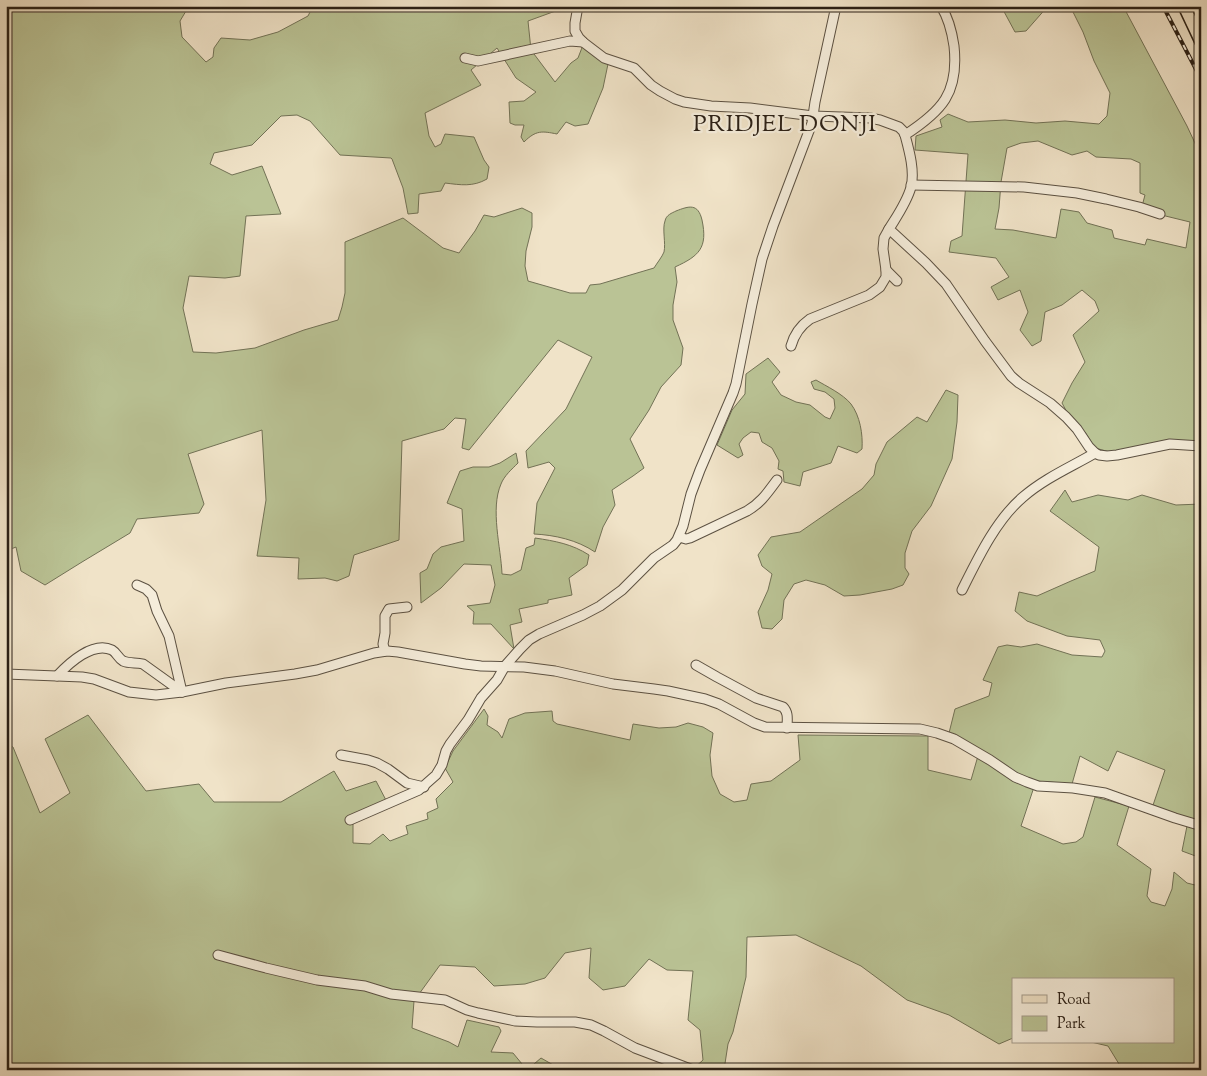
<svg xmlns="http://www.w3.org/2000/svg" width="1207" height="1076" viewBox="0 0 1207 1076" font-family="'Sorts Mill Goudy',serif">
<style>
.green{fill:#bac395;stroke:#727256;fill-rule:evenodd}
.lines{fill:none;stroke-linecap:round;stroke-linejoin:round}
.minor-casing{stroke:#5c5142;stroke-width:11}
.major-casing{stroke:#2b2016;stroke-width:14}
.minor{stroke:#f5eddb;stroke-width:9}
.major{stroke:#f0e3c8;stroke-width:11}
.rail-casing{stroke:#2b2016;stroke-width:4}
.rail{stroke:#f5eddb;stroke-width:2;stroke-dasharray:5.5;stroke-linecap:butt}
.labels{text-anchor:middle;dominant-baseline:central;stroke-width:4.5;stroke-linejoin:round;paint-order:stroke}
.quarter-label{font-size:24px;letter-spacing:1px;fill:#2b2016;stroke:#f5eddb}
</style>
<rect width="100%" height="100%" fill="#f0e3c8"/>
<filter id="stains"><feTurbulence type="fractalNoise" baseFrequency=".004" numOctaves="4"/><feColorMatrix values="0 0 0 0 .2 0 0 0 0 .09 0 0 0 0 .02 0 0 0 .5 -.17"/></filter>
<radialGradient id="worn" r=".72"><stop offset=".6" stop-color="#630" stop-opacity="0"/><stop offset="1" stop-color="#630" stop-opacity=".3"/></radialGradient>
<g class="green">
<path d="M6,6h81l19,4 5,-4h78l-9,15 2,16 24,25 7,-5 1,-9 7,-10 29,2 28,-8 30,-16 5,-10h250l-2,3 -33,12 3,29 24,32 16,-19 7,-5 5,-13 12,10 13,9 -5,24 -15,36 -13,2 -9,-4 -9,12c-15,-3 -21,-4 -33,8l-3,-5 3,-12h-9l-5,-2 -1,-21 15,-1 12,-9 -20,-14 -19,-30 -26,22 10,15 -56,28 4,23 6,11 6,-3 4,-10 29,3 10,23 5,7 -2,12c-14,8 -26,6 -42,4l-4,8 -22,3 -1,19 -10,1 -5,-26 -11,-29 -1,-1 -51,-3 -30,-34 -13,-6 -16,1 -29,29 -38,8 -4,11 22,11 30,-9 19,48 -35,2 -6,60 -15,2 -36,-2 -6,32 10,44 23,1 39,-5 49,-18 34,-10 4,-13 3,-14v-51l58,-24 40,30 16,5 16,-22 9,-16 10,2 28,-9 10,5v14l-6,24 -1,15 3,15 42,12h16l4,-8 10,-1 54,-16c3,-5 8,-11 10,-16 2,-9 -2,-23 1,-31 1,-6 7,-8 11,-10 13,-5 22,-8 26,9 6,28 -3,36 -27,47l2,15 -4,23v15l10,28 -2,17 -20,22 -12,23 -19,29 14,29 -11,8 -21,14 3,15 -12,22 -8,25c-18,-12 -40,-17 -61,-18l3,-31 18,-35 -6,-6 -21,6 -2,-17 40,-42 26,-52 -34,-17 -89,110 -7,-2 4,-29 -11,-1 -11,11 -42,12 -3,99 -45,15 -5,21 -12,5 -12,-3 -27,1 1,-21 -42,-2 9,-56 -4,-70 -74,24 16,50 -5,9 -62,6 -7,14 -48,29 -37,23 -24,-14 -5,-24 -10,4z"/>
<path d="M1001,6h47l-22,25 -11,1z"/>
<path d="M1070,6h53l64,120 14,30v287l-33,-2 -58,11 -15,-4 -10,-16 -16,-16 -7,-13 10,-20 13,-21 -12,-27 26,-24 -4,-10 -13,-11 -20,15 -17,7 -4,29 -9,5 -12,-16 8,-18 -8,-22 -22,10 -7,-13 18,-10 -13,-19 -47,-6 2,-11 11,-5 6,-82 -53,-4 1,-14 26,-9 -2,-7 8,-6 20,8 37,-2 31,3 29,-2 34,3 8,-8 3,-23 -16,-32 -11,-29zM1038,141l34,14 15,-4 9,6 35,2 9,4v30l5,2 -4,15 49,12 -4,26 -39,-9 -2,6 -31,-7 -2,-8 -25,-7 -8,-11 -18,-3 -5,29 -43,-8 -18,-1 4,-21 2,-26 6,-34 14,-5z"/>
<path d="M768,358l12,14 -8,10 9,13 15,7 14,3 15,12 5,2 5,-11 -1,-9 -9,-7 -11,-3 -3,-7 5,-2c10,6 27,14 35,24 9,12 12,30 11,45l-5,4 -19,-7 -7,17 -28,9 -3,14 -16,-4 -1,-11 -5,-2 1,-8 -7,-13 -10,-6 -3,-9 -8,-1 -8,6 -4,6 4,11 -5,3 -21,-13 15,-35 13,-16 1,-20z"/>
<path d="M946,390l12,5 -1,27 -5,37 -21,47 -19,25 -7,22v15l4,6 -6,11 -11,4 -32,6 -16,1 -19,-11 -19,-5 -12,4 -10,16 -2,19 -10,10 -10,-1 -4,-16 10,-22 4,-16 -10,-8 -4,-11 13,-18 29,-5 62,-43 12,-14 2,-11 11,-22 30,-25 10,5z"/>
<path d="M516,453l2,10c-6,6 -14,13 -17,21 -11,25 0,64 1,90l9,1 10,-5 5,-22 8,-3 1,-7c20,3 37,6 54,17l-2,10 -18,13 3,17 -24,5v3l-29,6 3,13 -12,3 4,24 -23,-25h-18l1,-12 -7,-6 23,-3 5,-18 -4,-20 -27,-1 -23,24 -20,15 -1,-30 7,-4 6,-15 8,-7 23,-6 -2,-32 -15,-6 13,-32 13,-4h16l11,-4z"/>
<path d="M1065,490l7,12 26,-7 30,5 14,-5 34,10 25,-1v354l-19,-7 5,-25 -37,-12 15,-44 -48,-19 -9,20 -28,-15 -8,28 -36,-3 -15,45 42,18 13,-2 7,-5 12,-40 34,9 -12,39 34,24 -4,27 4,6 14,4 7,-17 2,-17 13,11 12,3 2,-4v188h-83l1,-6 -11,-18 -17,-4h82v-62h-160v58l-14,6 -50,-29 -42,-15 -46,-34 -65,-31 -49,2 -1,40 -13,55 -5,12 -4,26h-32l11,-10 -3,-30 -12,-10 5,-49 -26,-1 -18,-11 -24,27 -22,4 -14,-12 2,-30 -26,5 -20,25 -20,6 -31,2 -19,-19 -35,-2 -26,36 -2,27 37,14 9,5 9,-27 32,7 2,4 -10,21 22,1 14,17 14,-12 21,12h-556v-327l7,4 27,66 30,-20 -25,-54 43,-24 58,76 53,-7 15,18h67l53,-31 12,20 30,-10 12,23 -35,17v22l17,1 13,-10 7,7 18,-7 -2,-8 22,-7 -1,-6 11,-5 -2,-9 17,-17 -8,-14 8,-17 31,-42 4,7 -1,9 11,7 4,6 7,-19 16,-6 27,-2 1,10 4,3 73,16 3,-16 26,4 17,-1 12,-4 15,4 10,6 -3,22 2,21 8,18 14,8 13,-2 4,-16 20,-3 29,-21 -2,-25 130,1v34l43,10 9,-31 -31,-16 6,-24 34,-13 3,-13 -9,-3 15,-33 9,-2 14,2 16,-3 35,11 30,2 3,-6 -5,-11 -33,-4 -40,-15 -12,-10 4,-19 18,4 34,-15 24,-10 4,-24 -49,-36z"/>
</g>
<g class="lines">
<defs>
<g id="minor">
<path d="M578,6l-3,17v8l4,7 4,4 21,16 30,10 17,17 9,6 15,8 9,3 27,4 39,2 63,8 57,2 10,2 19,7 4,4 2,4"/>
<path d="M941,6c8,13 11,26 13,40 5,47 -12,65 -49,89 4,15 10,36 6,52 -4,15 -14,29 -22,42l37,34 20,21 39,57 26,35 8,7 31,20 16,14 11,12 12,18 6,6 4,2 8,1 10,-1 53,-11 31,2"/>
<path d="M465,58l13,3 92,-20 13,1"/>
<path d="M911,185l113,2 53,6 29,6 33,8 21,7"/>
<path d="M886,270l11,11"/>
<path d="M791,346c3,-11 9,-20 19,-27l59,-24 11,-8 6,-10v-7l-3,-21 1,-11 5,-9"/>
<path d="M679,537l7,2 4,-1 57,-27c14,-8 21,-19 30,-31"/>
<path d="M137,585l9,4 6,6 5,16 12,25 13,56"/>
<path d="M962,590c16,-32 34,-70 61,-93 22,-19 48,-30 72,-44"/>
<path d="M385,651l-2,-7 2,-11v-17l4,-7 18,-2"/>
<path d="M696,665l21,12 39,21 27,9c6,6 4,13 4,21"/>
<path d="M6,674l76,3 12,2 35,13 27,3 26,-3 44,-9 69,-9 22,-4 57,-17 13,-2 11,1 67,12 16,2 43,1 31,4 58,13 41,5 14,2 37,8 14,5 35,19 11,4 155,2 17,4 17,6 36,21 25,17 12,5 11,4 35,2 32,5 70,25 20,6h6"/>
<path d="M57,676c12,-13 36,-35 55,-26 5,3 6,8 11,11 7,3 13,1 20,3l39,28"/>
<path d="M341,755l27,5 9,3 11,6 19,14 17,4"/>
<path d="M350,820l69,-30 17,-15 6,-10 4,-14 4,-7 18,-24 13,-22 16,-18 8,-14 15,-17 9,-9 10,-6 44,-19 17,-9 22,-16 32,-32 19,-13 4,-5 6,-14 8,-32 9,-24 33,-77 3,-9 16,-80 10,-45 11,-33 39,-103 3,-21 21,-96"/>
<path d="M218,955l48,13 51,12 48,6 26,8 54,6 22,10 11,3 14,3 23,5 22,1h38l16,3 13,6 31,17 58,22"/>
</g>
<path id="major" d="M1184,6l17,36"/>
</defs>
<use href="#minor" class="minor-casing"/>
<use href="#major" class="major-casing"/>
<use href="#minor" class="minor"/>
<use href="#major" class="major"/>
<defs>
<path id="rail" d="M1163,6l38,73"/>
</defs>
<use href="#rail" class="rail-casing"/>
<use href="#rail" class="rail"/>
</g>
<g class="labels">
<g class="quarter-label">
<text x="785" y="125">PRIDJEL DONJI</text>
</g>
</g>
<rect width="1207" height="1076" fill="none" stroke="#f0e3c8" stroke-width="25"/>
<rect x="8" y="8" width="1192" height="1061" fill="none" stroke="#2b2016" stroke-width="2.5"/>
<rect x="12" y="12" width="1182" height="1051" fill="none" stroke="#2b2016"/>
<rect x="1012" y="978" width="162" height="65" fill="#f5eddb" stroke="#a49b8c"/>
<rect x="1022" y="995" width="25" height="8" fill="#f0e3c8" stroke="#a49b8c"/>
<text x="1057" y="1004" font-size="15" fill="#2b2016">Road</text>
<rect x="1022" y="1016" width="25" height="15" fill="#bac395" stroke="#a49b8c"/>
<text x="1057" y="1028" font-size="15" fill="#2b2016">Park</text>
<rect width="100%" height="100%" filter="url(#stains)"/>
<rect width="100%" height="100%" fill="url(#worn)"/>
</svg>
